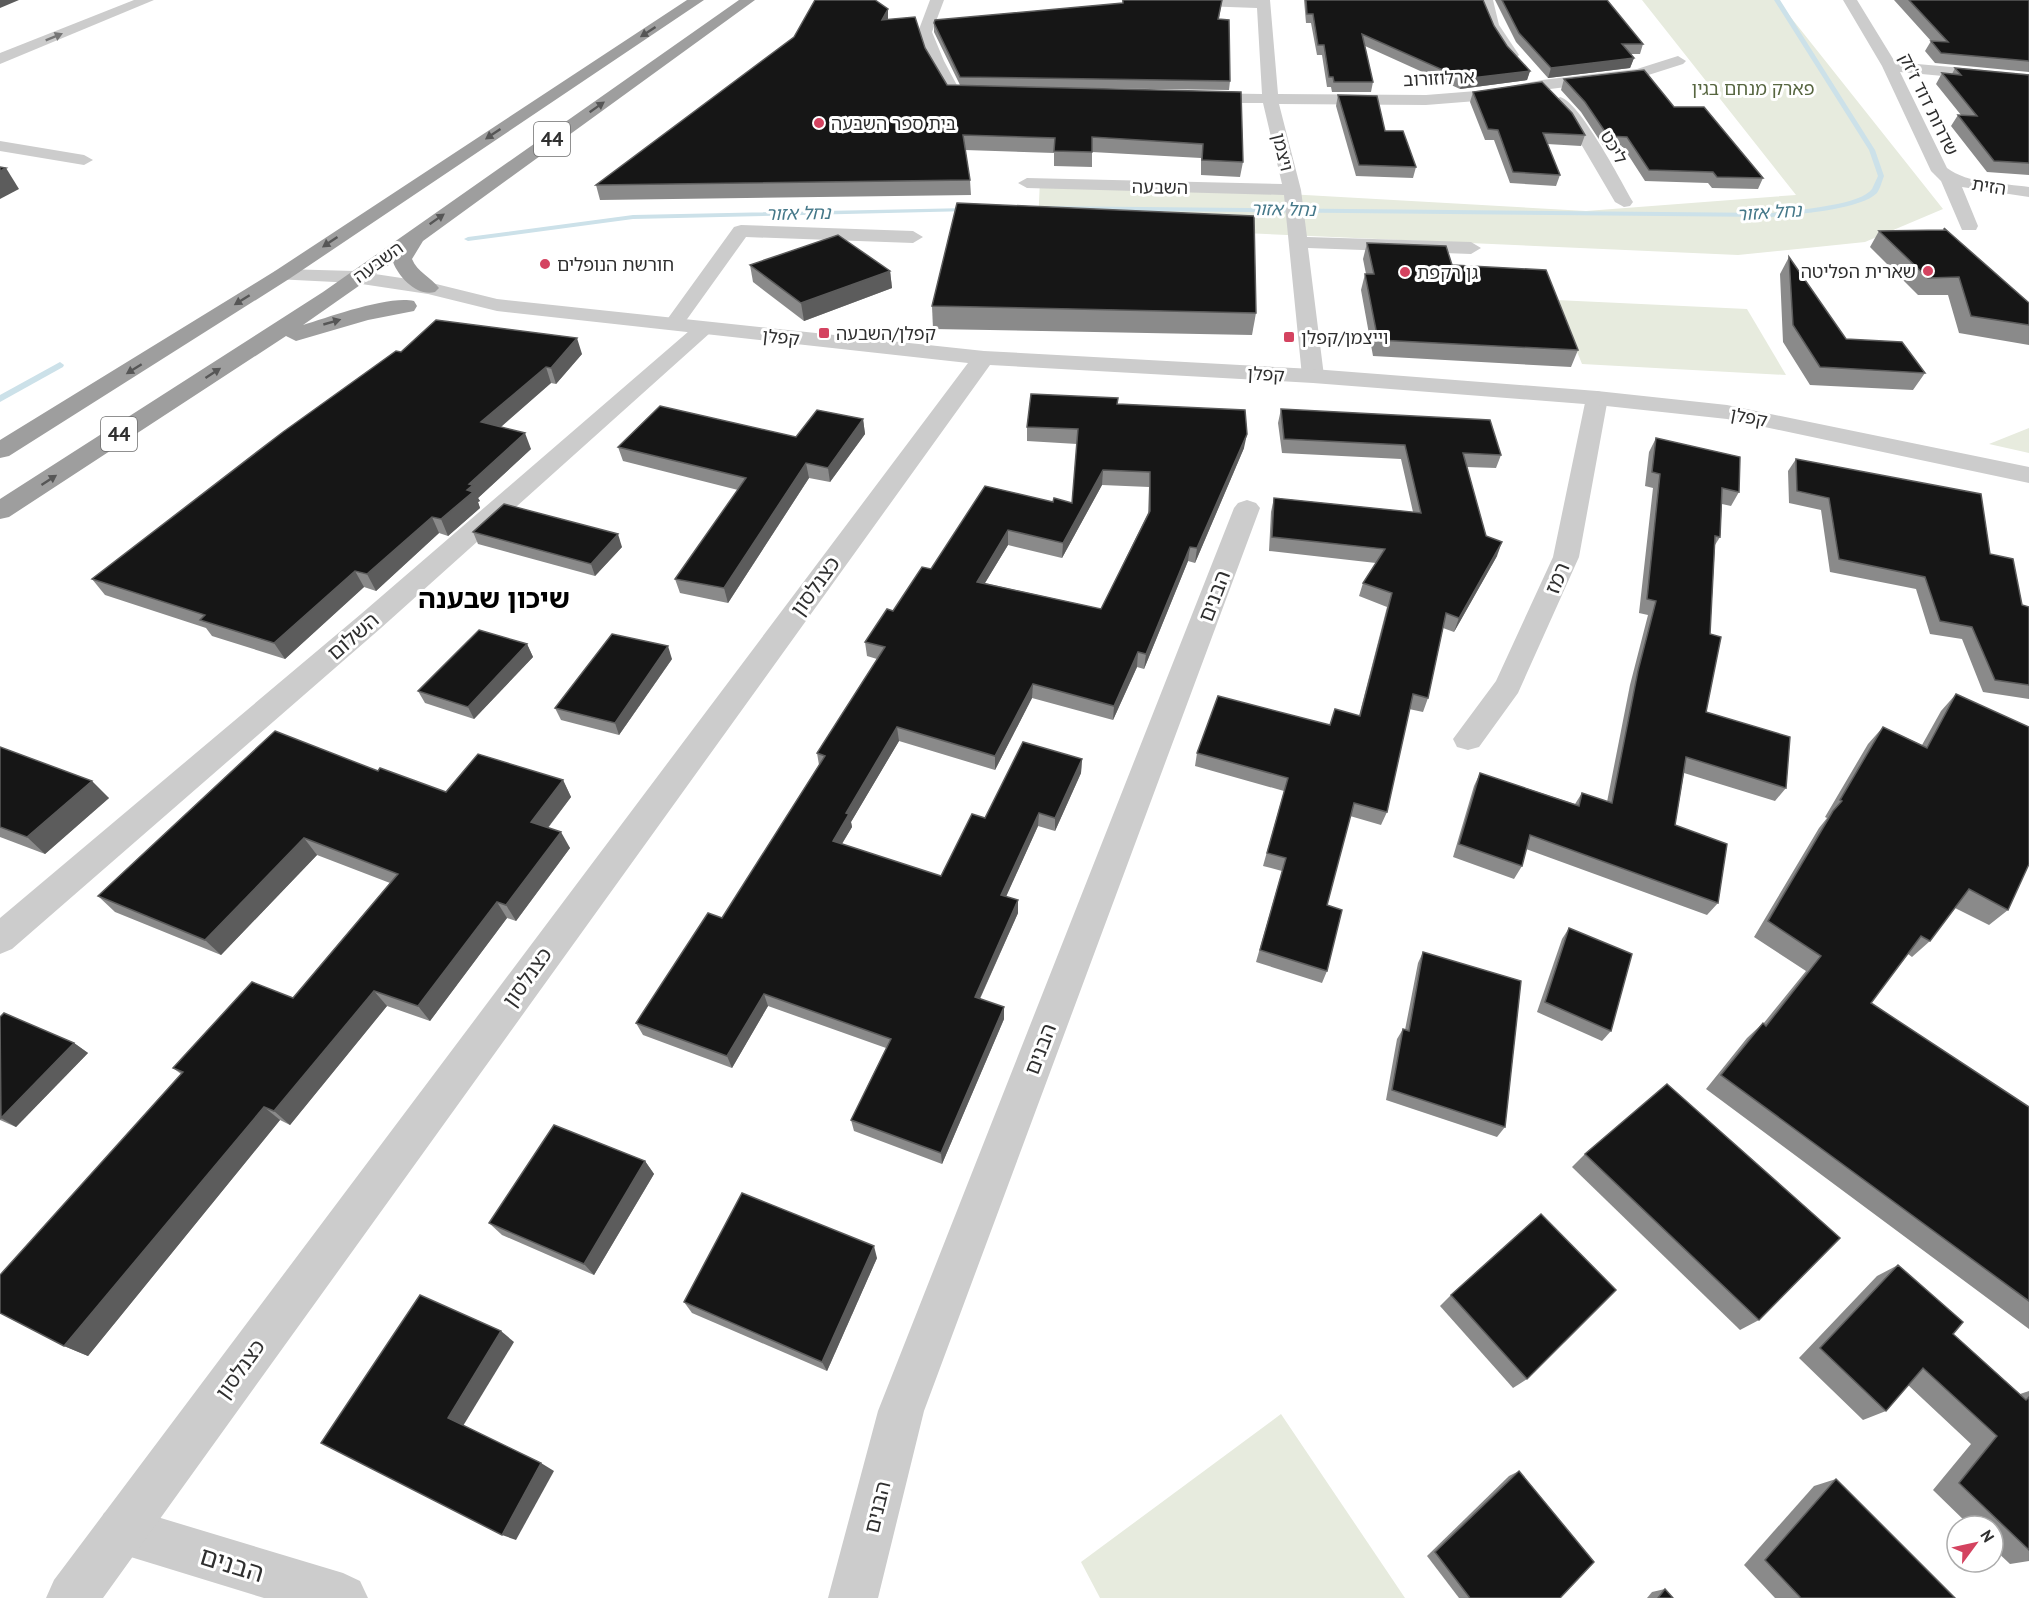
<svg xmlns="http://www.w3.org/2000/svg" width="2029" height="1598" viewBox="0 0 2029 1598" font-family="'PT Sans','Noto Sans Hebrew',sans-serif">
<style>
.green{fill:#e7ebde}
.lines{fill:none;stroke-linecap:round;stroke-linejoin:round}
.stream{fill:#cce1e9;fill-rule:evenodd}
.minor{fill:#ccc;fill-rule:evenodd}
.tertiary{fill:#ccc;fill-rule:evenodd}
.trunk{fill:#9e9e9e;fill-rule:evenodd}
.wall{fill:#8a8a8a;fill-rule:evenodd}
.shaded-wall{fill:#5c5c5c}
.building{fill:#161616;stroke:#5c5c5c;stroke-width:1.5;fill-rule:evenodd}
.oneway{fill:#565656}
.oneway2{fill:#767676}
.poi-dot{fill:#d44360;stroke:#fff;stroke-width:2}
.labels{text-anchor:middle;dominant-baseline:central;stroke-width:6;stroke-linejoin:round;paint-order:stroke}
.far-street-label{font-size:18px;fill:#2f2f2f;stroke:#fff}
.far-park-label{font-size:18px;fill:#576640;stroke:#fff}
.far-poi-label{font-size:18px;fill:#2f2f2f;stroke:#fff;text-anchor:start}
.far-water-label{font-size:18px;font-style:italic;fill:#457889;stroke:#fff}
.shield{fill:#fff;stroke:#6d6d6d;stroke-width:1.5}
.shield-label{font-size:20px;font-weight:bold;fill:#2f2f2f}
.street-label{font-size:21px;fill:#2f2f2f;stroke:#fff}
.near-street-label{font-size:26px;fill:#2f2f2f;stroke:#fff}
.district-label{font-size:27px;font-weight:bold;fill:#000;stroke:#fff}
</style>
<rect width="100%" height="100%" fill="#fff"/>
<g class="green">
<path d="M1642,0h135l166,209 -78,33 -127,13 -700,-31 2,-44 546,31 210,-16z"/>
<path d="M1556,300l191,9 39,66 -204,-11z"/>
<path d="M2029,428v25l-40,-9z"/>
<path d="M1281,1414l124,184h-305l-19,-36z"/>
</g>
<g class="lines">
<g class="stream">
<path d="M1774,0h6l95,150 9,26c-2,5 -4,13 -7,17 -17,17 -81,21 -105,24l-735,-7 -4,-2 4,-2 735,7c21,-3 88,-7 100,-24 2,-4 4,-9 6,-13l-9,-26z"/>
<path d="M969,208l4,2 -2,1 -338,8 -165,22 -4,-2 4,-2 165,-22z"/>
<path d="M60,362l4,3 -1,2 -63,35v-7z"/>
</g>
<g class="minor">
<path d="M930,0h14l-12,32 12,29 15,28 32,3 2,3 -2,3c-9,3 -35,5 -43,-1 -10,-8 -25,-52 -30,-65z"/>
<path d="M1138,0h132l8,94 148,1 63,-5 53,-10 95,-11 41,-13 8,5 -3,3 -44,14 -97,12 -53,10 -63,5 -147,-1 22,86 6,47 164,5 10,6 -10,6 -163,-6 16,128 -3,5h-16l-3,-5 -18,-181 -257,-7 -9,-5 9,-5 255,6 -19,-81h-66l-8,-5 8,-5 65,1 -5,-86 -112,-4z"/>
<path d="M1479,0h14l6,25 20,30 -3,3 -5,2c-17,-5 -28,-45 -32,-60z"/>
<path d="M1843,0h14l38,62 134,12v10l-129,-12 47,96c21,16 56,15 82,19v10l-67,-10 16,39 -2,4h-14l-21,-49 -10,-10 -49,-105z"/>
<path d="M1560,97c20,5 61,84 73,105l-3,4 -6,1 -9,-5 -51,-87 -12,-13z"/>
<path d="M0,141l84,14 9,5 -9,5 -84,-14z"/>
<path d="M741,225l172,6 10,6 -10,6 -167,-6 -66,92h-14l-4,-4 4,-4 68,-94z"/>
<path d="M703,323l7,2 4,4 -4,4 -329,295 -369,321 -12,5v-36l361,-304 335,-289z"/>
<path d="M1597,391l8,2 3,5 -29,159 -61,136 -39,54 -11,3 -11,-3 -4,-8 43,-58 57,-124 33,-159 3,-5z"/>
<path d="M1247,500l9,3 4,5 -336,903 -46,187h-50l50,-187 356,-903 4,-5z"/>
<path d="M121,1506l222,67 17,8 8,17h-104l-143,-44 -17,-7 -7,-17 7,-17z"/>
</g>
<g class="tertiary">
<path d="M134,0h20l-154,64v-11z"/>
<path d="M282,269l73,2 73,11 69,17 487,52 329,18 284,22 130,14 302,62v16l-302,-64 -130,-14 -284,-22 -323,-18 -887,1233h-57l8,-18 914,-1217 -471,-52 -69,-17 -73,-11 -80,-4 -3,-4 3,-4z"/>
</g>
<g class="trunk">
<path d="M687,0h17l-415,279 -280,177 -9,2v-18l275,-169z"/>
<path d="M739,0h16l-332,241 -11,18c5,13 19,18 27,29l-4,4c-17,5 -36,-14 -42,-30l-90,63c26,-8 86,-30 111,-24l3,5 -3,5 -46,9 -72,21 -10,-5 -277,181 -9,2v-20l323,-207z"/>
</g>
</g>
<g class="wall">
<path d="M1122,0h100l-3,19 11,62 -1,9 -155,-2 167,4 2,70 -3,15 -39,-2v-17l-109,-6v15l-38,-1v-13l-89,-3 5,30 1,15 -371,5 -4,-15 292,-165 37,28 22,37h13l-26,-53v-9l189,-20z"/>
<path d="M1304,0h179l11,26 13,20 23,25 -3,9 -67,9 -95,-43 8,36 -2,10h-39l-1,-5h-4l-5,-32h-5l-6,-32h-5z"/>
<path d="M1495,0h112l36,44 -3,10h-10l4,4 -4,10 -82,10 -32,-36z"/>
<path d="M1894,0h135v72l-94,-9 -10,-12 6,-10z"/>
<path d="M1955,68l74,7v100l-42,-3 -36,-46 7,-11h3l-25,-31 6,-11 10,1z"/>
<path d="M1564,79l110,28 89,71 -5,11 -46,-1 -4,-5 -63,-2 -22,-34h-19l-23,-35 -20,-22z"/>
<path d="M1473,92l112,43 -4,11 -34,-2 13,31 -4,11 -46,-3 -16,-43h-9l-15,-38z"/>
<path d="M1338,95l47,36 31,36 -3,11 -57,-2 -20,-70z"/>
<path d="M1944,228l85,75v42l-70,-12 -11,-38h-30l-48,-48 9,-16 64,-1z"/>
<path d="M1367,243l85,22 126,85 -7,17 -198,-11 -12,-66 4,-16h1l-3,-15z"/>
<path d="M1789,257l57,82 79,34 -12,17 -103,-5 -27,-43 -3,-68z"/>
<path d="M750,265l140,6 2,17 -88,33 -51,-39z"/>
<path d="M932,306l324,7 -4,22 -319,-6z"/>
<path d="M401,352l181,2 -26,30 -5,-1 -50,44 30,22 -53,49 2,3 -2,1 2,6 -32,28 -9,-3 -63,58 -12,-4 -79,72 -73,-23 -6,-8 -101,-33 -13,-16z"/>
<path d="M1117,404l127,44 -49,115 -7,-2 -44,108 -7,-2 -24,53 -81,-22 -37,72 -96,-29 -48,81 1,5 -10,17 99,32 44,-58 97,-59 -1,14 -26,58 -17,-5 -32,70 12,17 -38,86 24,20 -62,145 -88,-33 -3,-11 35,-72 -118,-42 -36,62 -89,-33 -7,-12 86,-105 97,-153 -2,-12 60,-94 -10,-3 -2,-14 66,-73 122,-67 19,1 5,-59 -50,-3v-14zM1102,485l47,2 -1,26 -47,96 -116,-26 23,-38 54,13z"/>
<path d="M1281,409l220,46 -5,13 -29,-1 19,69 11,20 -43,76 -11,-4 -15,70 -5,14 -14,-3 -22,103 -6,13 -31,-9 -23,89v66l-5,12 -66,-21 26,-91 -19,-5 21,-75 -89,-25 2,-13 133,-28 29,-9 28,-109 -28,-11 4,-13 13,-20 -107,-12 2,-39 3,-14 139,14 -12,-53 -119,-6 -4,-30z"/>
<path d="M863,419l2,15 -35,48 -21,-4 -81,125 -48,-10 -5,-14 63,-89 -115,-29 -5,-14 178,-10z"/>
<path d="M1656,438l83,54 -8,14 -9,-2 -2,33 -5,8 -5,89 -4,78 80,76 -11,13 -91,-28 -9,52 43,78 -11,12 -181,-66 -4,17 -8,13 -61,-22 21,-71 6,-13 95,31 7,-11 25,9 23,-117 18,-70 -9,-2 14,-125 -8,-2 4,-34z"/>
<path d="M1796,459l194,95 32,51 7,2v92l-46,-7 -21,-53 -32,-5 -14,-45 -86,-17 -9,-62 -32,-7 -1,-32z"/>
<path d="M473,532l149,15 -27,29 -117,-32z"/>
<path d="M527,644l6,13 -59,62 -49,-16 -7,-12z"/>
<path d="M672,659l-53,76 -58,-15 -6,-12z"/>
<path d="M1956,694l52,216 -19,15 -34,-17 -25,33 -18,16 -4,-3 -37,49 158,104v222l-323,-240 41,-51 16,-15v1l43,-53 -52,-34 65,-109 8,-10 -2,-1 43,-73 15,-17 39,18 19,-34z"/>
<path d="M0,747l109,51 -64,56 -45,-17z"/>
<path d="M378,771l68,21 117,-12 8,17 -23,31 22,20 -54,73 -9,-3 -77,103 -43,-15 -97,119 -10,-5 -192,236 -24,-10 117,-272 -8,-6 120,-70 97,-115 -73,-28 -96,100 -106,-43 -17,-16z"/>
<path d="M1569,928l42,103 -9,10 -65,-29 25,-73z"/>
<path d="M1423,952l82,175 -8,10 -111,-37 11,-61 6,-10 2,1 13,-67z"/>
<path d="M0,1017l74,26 14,10 -72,74 -16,-7z"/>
<path d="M1585,1154l174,166 -19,10 -168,-163z"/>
<path d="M645,1161l9,13 -60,101 -92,-40 -13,-12z"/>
<path d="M877,1258l-50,113 -135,-58 -8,-11z"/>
<path d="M1898,1265l55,69 67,60 9,-3v170l-19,3 -17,-16v-22h-23l-37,-36 38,-46 -63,-59 -22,26 -23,9 -64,-62 78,-82z"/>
<path d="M1451,1295l76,84 -14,9 -73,-82z"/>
<path d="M1519,1471l41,127h-101l-32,-42 82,-80z"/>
<path d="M1836,1479l119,119h-180l-31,-33 70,-79z"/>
<path d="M1665,1589l8,9h-26l5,-6z"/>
</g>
<g class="shaded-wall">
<path d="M0,0h19l-19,8z"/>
<path d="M888,9v13l-6,-2z"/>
<path d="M1634,58l-4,10 -82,10 3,-10z"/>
<path d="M1530,71l-3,9 -67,9 3,-10z"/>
<path d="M6,168l13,21 -19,10v-28z"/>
<path d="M890,271l2,17 -88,33 -3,-18z"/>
<path d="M577,338l5,16 -26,30 -5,-16z"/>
<path d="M546,367l5,16 -63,55 -7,-16z"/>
<path d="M863,419l2,15 -35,48 -2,-14z"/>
<path d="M525,433l6,16 -53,49 2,3 -2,1 2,6 -32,28 -7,-17 26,-29 2,-6z"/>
<path d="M1247,434l-3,14 -49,115 2,-15z"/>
<path d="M806,463l3,15 -81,125 -4,-15z"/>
<path d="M1103,470l-1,15 -40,73 1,-15z"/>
<path d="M432,517l7,16 -63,58 -9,-17z"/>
<path d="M1008,530v15l-31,51v-14z"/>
<path d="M618,534l4,13 -27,29 -4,-12z"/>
<path d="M1502,542l-5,14 -43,76 5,-14z"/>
<path d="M1190,547l-2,14 -44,108 2,-15z"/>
<path d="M355,571l9,16 -79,72 -11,-16z"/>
<path d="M527,644l6,13 -59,62 -6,-12z"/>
<path d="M668,646l4,13 -53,76 -4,-12z"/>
<path d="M1138,652l-1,15 -24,53 1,-14z"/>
<path d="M1033,684l-1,14 -37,72v-14z"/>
<path d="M897,727l2,14 -48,81 1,5 -17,28 -2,-14 13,-28z"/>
<path d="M1082,759l-1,14 -26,58v-13z"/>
<path d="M563,780l8,17 -32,42 -8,-17z"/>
<path d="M92,781l17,17 -64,56 -18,-17z"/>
<path d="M1039,813l-1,13 -37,82v-13z"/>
<path d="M561,832l9,16 -54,73 -10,-16z"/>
<path d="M304,838l13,17 -96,100 -16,-15z"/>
<path d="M1018,900v13l-43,96v-12z"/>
<path d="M497,902l10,16 -77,103 -12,-15z"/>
<path d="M374,991l13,15 -97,119 -16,-14z"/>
<path d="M764,994l4,12 -36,62 -5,-12z"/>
<path d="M1004,1007v12l-62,145 -1,-11z"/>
<path d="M74,1043l14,10 -72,74 -15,-9z"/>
<path d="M264,1107l16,13 -192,236 -24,-10z"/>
<path d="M645,1161l9,13 -60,101 -10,-11z"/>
<path d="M874,1246l3,12 -50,113 -5,-9z"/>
<path d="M501,1331l13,11 -51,84 -15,-8z"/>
<path d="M541,1463l13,8 -38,69 -14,-5z"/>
</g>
<g class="building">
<path d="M815,0h60l13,9 -6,11 33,-3 10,31 22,37 294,7 2,70 -41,-2 1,-16 -111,-7v15l-38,-1 1,-13 -92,-3 7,45 -374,5 198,-148z"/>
<path d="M1123,0h99l-4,19 11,1 1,61 -270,-4 -26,-54 1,-3 188,-17z"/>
<path d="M1306,0h177l11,26 13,20 23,25 -67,8 -101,-45 11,48h-39l-1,-5h-4l-5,-32h-6l-5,-31h-6z"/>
<path d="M1502,0h105l36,44h-21l12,14 -83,10 -32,-35z"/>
<path d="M1909,0h120v61l-88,-8 -10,-12 17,1z"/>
<path d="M1955,68l74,7v88l-35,-2 -36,-46 19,1 -35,-43 19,2z"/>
<path d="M1644,70l30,37h30l59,71 -46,-1 -4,-5 -64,-2 -22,-33 -19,-1 -23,-34 -21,-23z"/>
<path d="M1542,82l30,31 13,22 -42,-2 17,42 -47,-3 -15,-42 -10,-1 -15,-37z"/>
<path d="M1338,95l39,1 8,35h18l13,36 -57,-2z"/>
<path d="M0,167l6,1 -6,3z"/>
<path d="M957,203l297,13 2,97 -324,-7z"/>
<path d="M1944,228l85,75v22l-58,-9 -12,-39 -31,1 -49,-47 66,-1z"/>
<path d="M838,235l52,36 -89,32 -51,-38z"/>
<path d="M1367,243l79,3 6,19 94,5 32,80 -200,-10 -13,-66h9z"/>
<path d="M1789,257l57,82 56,3 23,31 -105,-6 -27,-42z"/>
<path d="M436,320l141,18 -26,30 -5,-1 -65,55 44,11 -56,51 4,1 -6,5 6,2 -32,27 -9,-2 -65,57 -12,-3 -81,72 -74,-23 5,-5 -113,-36 191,-147 113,-81 5,1z"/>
<path d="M1031,394l87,4 -1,6 128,6 2,24 -50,114 -7,-1 -44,107 -8,-2 -24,54 -81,-22 -38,72 -98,-29 -51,86 3,1 -16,27 108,35 31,-62 13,4 38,-76 59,17 -27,59 -16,-5 -38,82 17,5 -43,97 29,10 -63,146 -90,-33 40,-81 -127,-45 -37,62 -91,-33 72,-110 14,5 103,-162 -8,-3 68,-106 -20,-5 22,-33 6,2 29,-44 9,2 54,-83 68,16 1,-4 18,5 6,-74 -51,-2zM1103,470l47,2v39l-49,98 -124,-27 31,-52 55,13z"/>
<path d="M660,406l136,31 21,-27 46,9 -35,49 -22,-5 -82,125 -49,-9 71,-101 -128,-31z"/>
<path d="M1281,409l209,11 11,35 -38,-2 23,83 16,6 -43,76 -13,-5 -18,85 -15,-4 -26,118 -33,-9 -27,102 15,5 -15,61 -67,-21 26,-92 -19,-5 21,-75 -91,-25 21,-57 112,29 5,-16 25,7 32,-123 -29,-10 22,-34 -113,-12 2,-39 147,15 -16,-68 -121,-6z"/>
<path d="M1656,438l84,19 -1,35 -17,-4 -2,49 -5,-1 -5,98 11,3 -15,75 84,25 -4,51 -100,-31 -11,68 52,19 -9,59 -188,-68 -8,31 -63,-22 21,-71 99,33 3,-13 30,10 26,-132 18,-70 -9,-2 13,-125 -8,-2z"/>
<path d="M1796,459l185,35 9,60 23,5 9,46 7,2v78l-34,-5 -23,-53 -32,-6 -15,-44 -86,-18 -10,-61 -32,-7z"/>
<path d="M504,504l114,30 -27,30 -118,-32z"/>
<path d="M479,630l48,14 -59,63 -50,-16z"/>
<path d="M612,634l56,12 -53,77 -60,-15z"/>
<path d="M1956,694l73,33v137l-21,46 -39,-21 -39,52 -9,-5 -50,67 158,104v194l-308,-226 42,-52 3,3 55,-70 -53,-35 65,-110 9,-10 -2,-1 43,-73 44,21z"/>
<path d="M275,731l103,40 2,-3 66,24 32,-38 85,26 -32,42 30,10 -55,73 -9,-3 -79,104 -44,-15 -100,120 -10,-4 -200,239 -64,-33v-38l183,-203 -10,-4 79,-86 41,16 105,-124 -94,-36 -99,102 -107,-44z"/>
<path d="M0,747l92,34 -65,56 -27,-10z"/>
<path d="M1569,928l63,26 -21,77 -66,-29z"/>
<path d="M1423,952l98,29 -16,146 -113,-37 11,-61 6,2z"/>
<path d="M4,1013l70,30 -73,75 -1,-101z"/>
<path d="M1667,1084l173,154 -81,82 -174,-166z"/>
<path d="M554,1125l91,36 -61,103 -95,-41z"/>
<path d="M742,1193l132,53 -52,116 -138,-60z"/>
<path d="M1541,1214l75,76 -89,89 -76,-84z"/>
<path d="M1898,1265l65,57 -10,12 73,66 3,-3v153l-70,-67 38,-47 -74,-68 -37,43 -66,-63z"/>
<path d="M420,1295l81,36 -53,87 93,45 -39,72 -181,-92z"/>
<path d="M1519,1471l75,91 -34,36h-90l-35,-46z"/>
<path d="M1836,1479l119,119h-154l-36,-38z"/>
<path d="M1665,1589l8,9h-15z"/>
</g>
<defs><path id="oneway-solid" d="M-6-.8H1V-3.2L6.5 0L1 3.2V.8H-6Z" transform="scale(1.5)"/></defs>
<g class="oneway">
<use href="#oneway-solid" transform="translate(648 32) rotate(147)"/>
<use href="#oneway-solid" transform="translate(597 107) rotate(-35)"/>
<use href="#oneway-solid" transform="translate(493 134) rotate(146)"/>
<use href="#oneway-solid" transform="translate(437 219) rotate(-35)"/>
<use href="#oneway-solid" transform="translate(330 242) rotate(146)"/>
<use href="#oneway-solid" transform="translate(242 300) rotate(148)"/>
<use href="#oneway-solid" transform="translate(332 322) rotate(-16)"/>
<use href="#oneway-solid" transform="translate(134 369) rotate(148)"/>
<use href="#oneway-solid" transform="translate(213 373) rotate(-33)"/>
<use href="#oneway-solid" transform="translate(49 480) rotate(-33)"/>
</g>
<use class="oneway2" href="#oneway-solid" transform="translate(54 37) rotate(-22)"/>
<g class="poi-dot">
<circle cx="819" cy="123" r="6"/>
<circle cx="545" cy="264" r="6"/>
<circle cx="1928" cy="271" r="6"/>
<circle cx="1405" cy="272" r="6"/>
<rect x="818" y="327" width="12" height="12" rx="3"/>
<rect x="1283" y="331" width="12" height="12" rx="3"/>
</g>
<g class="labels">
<g class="far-street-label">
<text transform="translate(1439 78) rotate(-3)">ארלוזורוב</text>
<text transform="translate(1929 104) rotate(64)">שדרות דוד ז'זק</text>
<text transform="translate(1614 147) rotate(60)">ליכט</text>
<text transform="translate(1283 152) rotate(76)">ויצמן</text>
<text transform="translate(1989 186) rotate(9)">הזית</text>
<text transform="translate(1160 187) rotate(1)">השבעה</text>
<text transform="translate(378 262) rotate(-36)">השבעה</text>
<text transform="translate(781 337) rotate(6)">קפלן</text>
<text transform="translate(1266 374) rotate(3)">קפלן</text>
<text transform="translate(1749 417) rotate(11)">קפלן</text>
</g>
<g class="far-park-label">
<text x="1753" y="88">פארק מנחם בגין</text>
</g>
<g class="far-poi-label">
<text x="831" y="123">בית ספר השבעה</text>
<text x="557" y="264">חורשת הנופלים</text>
<text x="1916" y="271" text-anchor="end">שארית הפליטה</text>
<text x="1417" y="272">גן רקפת</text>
<text x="836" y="333">קפלן/השבעה</text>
<text x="1301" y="337">וייצמן/קפלן</text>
</g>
<g class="far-water-label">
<text transform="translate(1283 209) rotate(1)">נחל אזור</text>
<text transform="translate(1769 212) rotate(-4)">נחל אזור</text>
<text transform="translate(798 213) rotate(-1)">נחל אזור</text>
</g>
<g class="shield">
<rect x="534" y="122" width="36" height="34" rx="4.5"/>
<rect x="101" y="417" width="36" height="34" rx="4.5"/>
</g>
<g class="shield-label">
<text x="552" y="139">44</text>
<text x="119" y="434">44</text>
</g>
<g class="street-label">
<text transform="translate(1557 578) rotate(-67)">רמז</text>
<text transform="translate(815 586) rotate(-54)">כצנלסון</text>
<text transform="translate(1214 596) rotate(-69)">הבנים</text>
<text transform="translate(353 636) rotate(-41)">השלום</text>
<text transform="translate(527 977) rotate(-54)">כצנלסון</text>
<text transform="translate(1040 1049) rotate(-69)">הבנים</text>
<text transform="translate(240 1369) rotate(-54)">כצנלסון</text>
<text transform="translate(877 1507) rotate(-76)">הבנים</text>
</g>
<g class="near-street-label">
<text transform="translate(232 1564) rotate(17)">הבנים</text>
</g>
<g class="district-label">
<text x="494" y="598">שיכון שבענה</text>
</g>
</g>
<g transform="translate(1975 1544) rotate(57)"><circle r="28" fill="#ffffff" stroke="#acacac" stroke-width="1.5"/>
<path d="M0-4.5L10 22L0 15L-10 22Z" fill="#d44360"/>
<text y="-9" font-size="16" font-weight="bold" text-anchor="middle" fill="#2f2f2f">N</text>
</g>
</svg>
